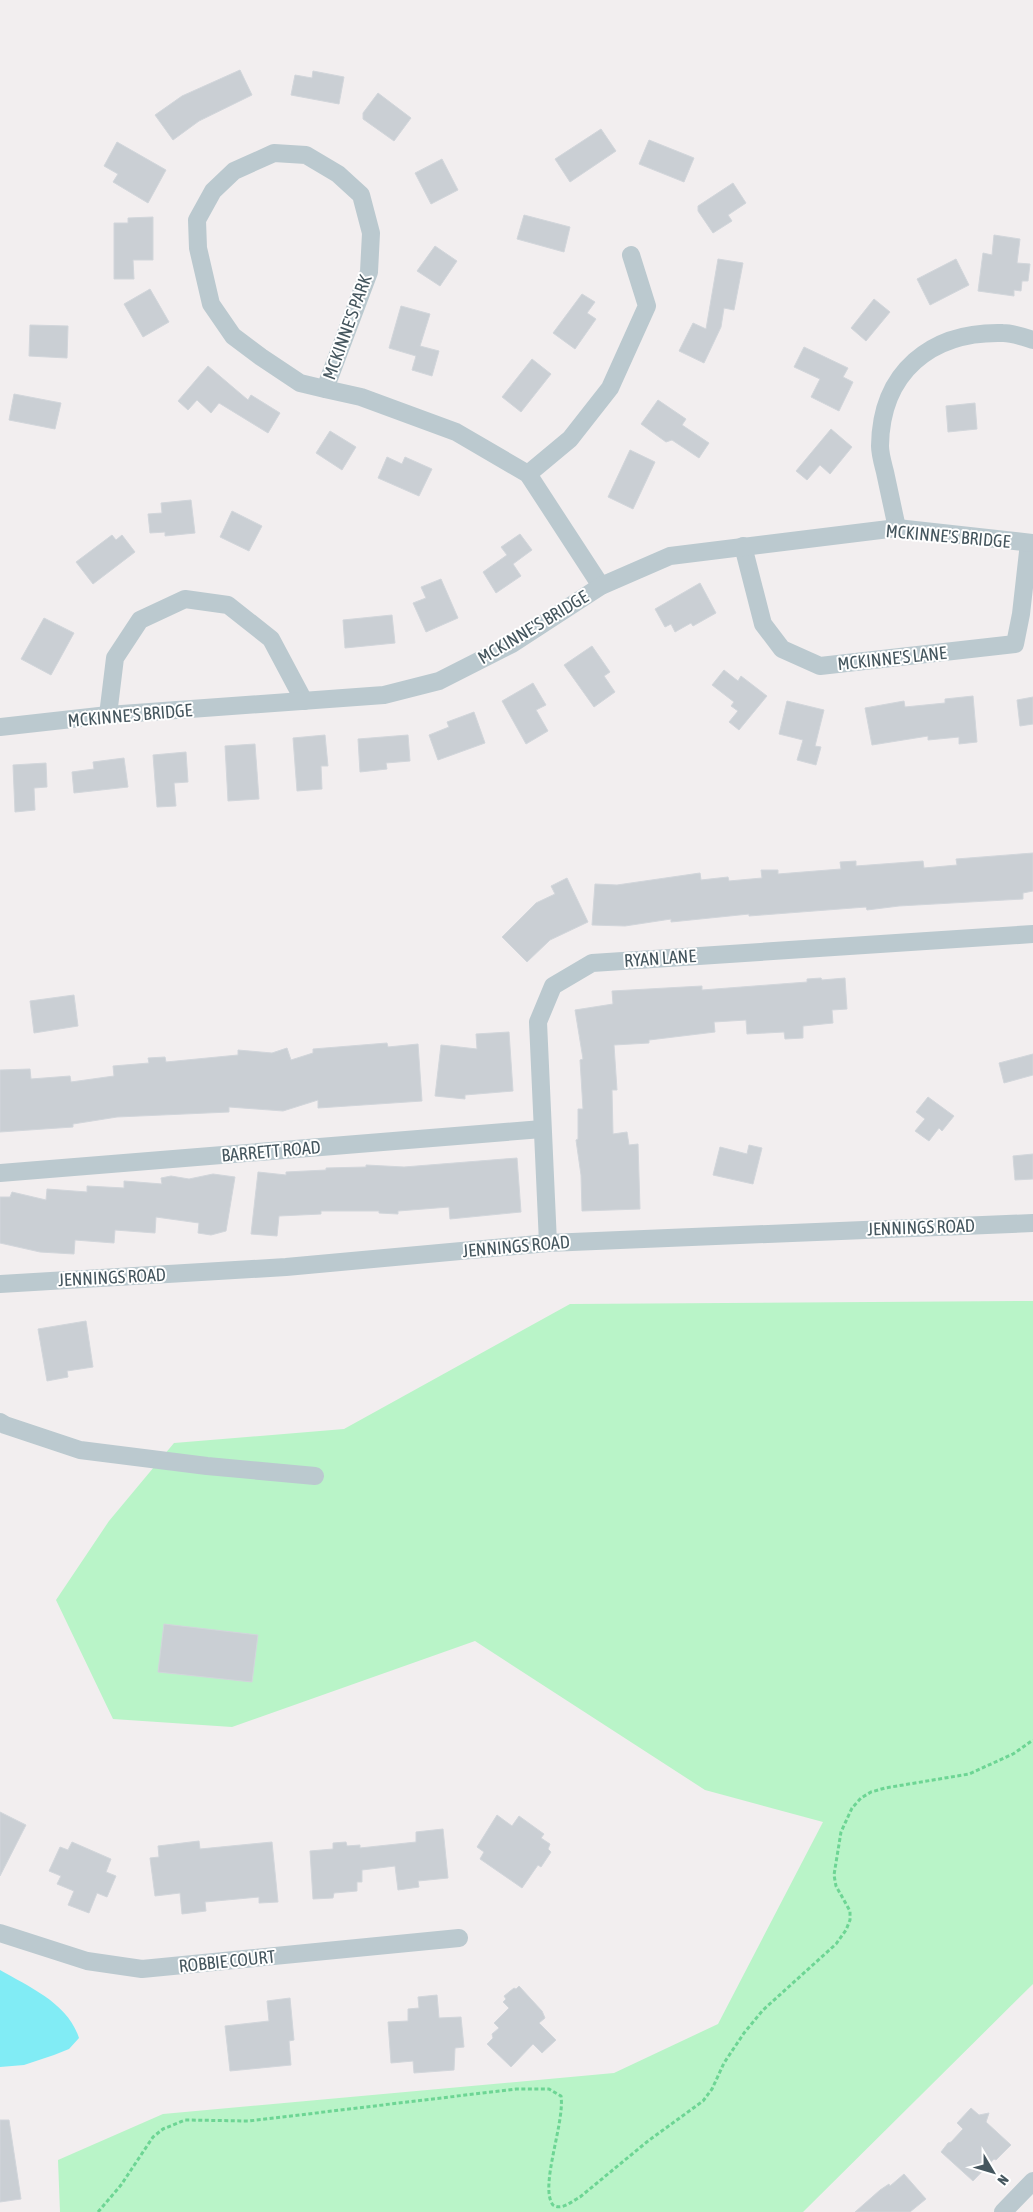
<svg xmlns="http://www.w3.org/2000/svg" width="1033" height="2212" viewBox="0 0 1033 2212" font-family="'Asap Condensed',sans-serif">
<style>
.green{fill:#b9f4c8}
.water{fill:#81ecf5}
.building{fill:#cacfd4;stroke:#d2d6db}
.lines{fill:none;stroke-linecap:round;stroke-linejoin:round}
.path{stroke:#6dd594;stroke-width:3;stroke-dasharray:4 2.5;stroke-linecap:butt}
.minor{stroke:#bbc9cf;stroke-width:18}
.labels{text-anchor:middle;dominant-baseline:central;stroke-width:4;stroke-linejoin:round;paint-order:stroke}
.street-label{font-size:18px;fill:#45565e;stroke:#fff}
</style>
<rect width="100%" height="100%" fill="#f2eeef"/>
<path class="green" d="M1033,1301v683l-230,228h-743l-2,-52 105,-46 451,-41 104,-49 105,-202 -118,-32 -230,-149 -243,86 -119,-8 -57,-119 53,-79 65,-78 170,-14 226,-125z"/>
<path class="water" d="M0,1970c29,17 68,33 79,68l-10,11 -15,6 -30,10 -24,2z"/>
<g class="building">
<path d="M240,70l12,25 -53,26 -26,19 -18,-25 27,-19z"/>
<path d="M313,71l31,6 -5,27 -48,-9 4,-20 17,3z"/>
<path d="M378,93l33,25 -17,23 -31,-22v-6z"/>
<path d="M601,129l15,22 -46,31 -15,-23z"/>
<path d="M649,140l45,18 -10,24 -45,-18z"/>
<path d="M117,142l49,28 -18,33 -35,-21 5,-8 -14,-8z"/>
<path d="M442,159l16,31 -27,14 -16,-31z"/>
<path d="M733,183l13,20 -18,12 4,6 -19,12 -15,-22v-5z"/>
<path d="M524,215l46,12 -6,25 -47,-13z"/>
<path d="M153,217v43h-20l1,19h-20v-56h14v-5z"/>
<path d="M994,235l26,4 -3,24 13,1 -2,17h-6l-1,10 -7,-1v6l-36,-5 5,-38 9,2z"/>
<path d="M435,246l22,15 -17,25 -23,-15z"/>
<path d="M718,259l25,4 -9,47 -10,-2 -3,19 -17,36 -25,-12 14,-28 13,6z"/>
<path d="M956,259l13,26 -39,20 -13,-26z"/>
<path d="M150,289l19,33 -26,15 -19,-33z"/>
<path d="M582,294l13,8 -8,11 9,6 -21,30 -22,-16z"/>
<path d="M874,299l16,13 -24,29 -15,-13z"/>
<path d="M401,306l29,8 -10,32 19,5 -7,25 -20,-6 4,-14 -27,-8z"/>
<path d="M30,325l38,1 -1,32 -38,-2z"/>
<path d="M804,347l44,21 -5,9 10,5 -14,29 -28,-14 9,-18 -26,-12z"/>
<path d="M532,359l19,15 -30,38 -19,-15z"/>
<path d="M208,366l40,34 3,-5 29,18 -12,20 -49,-30 -8,10 -14,-13 -9,10 -10,-9z"/>
<path d="M14,394l47,9 -6,26 -46,-9z"/>
<path d="M658,400l28,19 -4,6 27,18 -10,15 -27,-18 -6,2 -25,-18z"/>
<path d="M975,403l2,26 -29,3 -2,-26z"/>
<path d="M831,429l21,18 -22,27 -10,-9 -13,15 -11,-9z"/>
<path d="M330,431l26,16 -14,23 -26,-17z"/>
<path d="M630,450l25,12 -22,47 -25,-12z"/>
<path d="M387,457l15,7 3,-7 27,12 -13,27 -41,-18z"/>
<path d="M191,500l4,33 -30,3v-4l-15,1 -2,-19 14,-1 -1,-10z"/>
<path d="M232,511l30,15 -13,25 -29,-14z"/>
<path d="M520,534l12,16 -19,14 8,12 -25,17 -13,-21 24,-17 -6,-8z"/>
<path d="M112,535l4,5 6,-5 13,17 -42,32 -17,-22z"/>
<path d="M441,579l17,39 -32,14 -13,-29 13,-5 -5,-11z"/>
<path d="M700,583l16,30 -23,13 -2,-3 -16,9 -4,-8 -6,3 -10,-18z"/>
<path d="M392,615l3,28 -50,5 -2,-28z"/>
<path d="M44,618l30,15 -23,42 -30,-16z"/>
<path d="M592,646l18,26 -6,4 11,16 -21,15 -30,-42z"/>
<path d="M724,670l14,11 3,-5 26,20 -28,34 -10,-8 9,-11 -7,-5 3,-4 -22,-17z"/>
<path d="M533,683l13,22 -10,5 12,21 -22,13 -24,-43z"/>
<path d="M973,696l4,46 -18,2v-7l-31,3v-4l-56,9 -7,-37 39,-7 1,6 40,-4v-4z"/>
<path d="M1033,697v27l-13,2 -3,-26z"/>
<path d="M787,701l37,9 -9,36 6,1 -5,18 -19,-5 6,-20 -24,-6z"/>
<path d="M474,712l11,31 -47,17 -9,-25 20,-8 -2,-5z"/>
<path d="M325,735l3,31h-7l1,23 -25,2 -4,-53z"/>
<path d="M408,735l2,26 -24,2 1,6 -27,3 -2,-33z"/>
<path d="M255,744l4,55 -31,2 -3,-55z"/>
<path d="M186,752l2,30 -14,1 2,23 -19,1 -4,-52z"/>
<path d="M124,758l4,29 -54,6 -2,-21 22,-3 -1,-7z"/>
<path d="M46,763l1,24 -13,1 1,22 -20,2 -2,-47z"/>
<path d="M1033,853v38l-10,2v6l-124,7 -32,4 -1,-3 -117,9v-2l-78,8v-3l-46,7 -33,-1 3,-41 22,1 83,-12 1,7 27,-3 1,4 33,-3 -1,-8h17v4l63,-5 -1,-7 16,-1v5l67,-5 1,7 33,-3 -1,-6z"/>
<path d="M567,878l21,44 -38,18 -23,22 -25,-25 34,-34 19,-9 -4,-8z"/>
<path d="M821,978l1,2 23,-2 2,31 -15,1 1,13 -30,3v12l-18,1 -1,-7 -37,2 -1,-14 -32,2 1,10 -66,8v3l-35,2 3,45h-5l1,44 14,-2 2,13 9,-1 2,65 -58,2 -1,-36 -5,-35 2,-1v-30h5l-3,-49 3,-1 -8,-49 38,-6 -1,-13 90,-5v4l105,-8v-3z"/>
<path d="M74,995l4,31 -44,7 -4,-32z"/>
<path d="M509,1032l4,59 -48,4v4l-30,-3 6,-51 36,4 -1,-15z"/>
<path d="M387,1043l1,4 30,-3 4,57 -104,7v-8l-35,11 -54,-4v5l-112,5 -44,7v3l-73,5v-62l30,-1 1,10 39,-3 1,6 43,-6 -1,-10 36,-3 -1,-5 17,-1 1,5 72,-7v-5l34,3 15,-5 4,12 22,-7v-4z"/>
<path d="M1033,1054v21l-29,8 -5,-20z"/>
<path d="M928,1097l26,19 -12,15 -3,-3 -10,13 -14,-10 10,-12 -9,-7z"/>
<path d="M749,1145l13,3 -9,36 -40,-9 7,-28 27,7z"/>
<path d="M1033,1154v25l-18,1 -2,-24z"/>
<path d="M517,1158l4,54 -71,7 -1,-12 -51,4v3l-19,-1v-2h-58v3l-42,2 -2,20 -26,-2 7,-62 28,3v-3l40,-2v-2l40,-1v-2l38,2z"/>
<path d="M213,1174l22,3 -9,54 -15,4 -13,-2 1,-10 -43,-6 -1,16 -40,-3 -1,13 -39,-3 -1,14 -34,-2 -40,-9v-46h10l2,-5 34,8 1,-11 40,3v-6l37,2v-7l38,3 -1,-6 10,-2 18,3z"/>
<path d="M86,1321l7,46 -26,4 1,6 -21,4 -9,-52z"/>
<path d="M164,1624l94,11 -6,47 -94,-10z"/>
<path d="M0,1812l26,13 -26,51z"/>
<path d="M497,1815l15,11 7,-10 25,18 -3,4 9,6 -2,5 3,3 -10,15 -3,-2 -16,23 -42,-29 4,-7 -7,-5z"/>
<path d="M443,1829l5,49 -30,3 1,6 -21,3 -3,-24 -33,4v12h-5v9l-23,2 -1,5 -20,1 -3,-48 23,-2v-6l13,-1 1,4 13,-1v3l56,-6v-10z"/>
<path d="M199,1841l1,8 72,-7 6,60 -19,1v-6l-54,5 1,9 -24,3 -2,-21 -25,3 -5,-38 9,-1 -1,-11z"/>
<path d="M72,1842l39,17 -5,13 10,4 -9,21 -10,-4 -8,20 -21,-8 6,-14 -17,-7 4,-8 -12,-5 11,-24 8,3z"/>
<path d="M519,1986l23,25 3,7 -6,5 17,17 -14,13 -9,-9 -22,23 -24,-23 6,-6 -1,-4 7,-6 -5,-5 15,-15 -6,-6 3,-3 -2,-3 10,-8 2,1z"/>
<path d="M437,1995l2,23 22,-1 3,30 -9,1 -1,22 -40,3 -1,-12 -22,2 -3,-41 20,-1v-12l11,-1 -1,-11z"/>
<path d="M290,1998l4,42 -5,1 2,24 -61,6 -5,-45 44,-5 -2,-20z"/>
<path d="M971,2108l8,7 10,-2 -3,9 25,23 -15,15 -2,-1 -21,22 -32,-29 7,-9 3,-1 12,-13 -6,-6z"/>
<path d="M0,2120h9l12,79 -21,3z"/>
<path d="M904,2174l22,25 -16,13h-55l25,-22 9,-6 1,2z"/>
</g>
<g class="lines">
<path class="path" d="M98,2212l23,-27 32,-48 10,-8 22,-9 64,1 267,-32h33l12,7c4,27 -22,91 -8,109 9,6 19,-4 27,-8l68,-56 55,-40 9,-12 12,-26 20,-30 19,-23 73,-66 10,-14 4,-10v-9l-14,-25 -2,-11 7,-43 11,-24 9,-10 10,-6 14,-4 84,-14 44,-20 20,-14"/>
<g class="minor">
<path d="M325,389l44,-117 2,-39 -10,-38 -23,-21 -32,-19 -32,-2 -40,18 -21,20 -16,29 1,28 13,56 22,32 28,21 39,26 25,6 36,8 95,35 72,42 73,112"/>
<path d="M528,474l42,-35 40,-51 37,-82 -16,-51"/>
<path d="M897,528c-4,-19 -8,-37 -12,-56 -2,-8 -5,-18 -5,-26 1,-74 51,-115 123,-113 10,0 21,4 30,7"/>
<path d="M743,546l20,78 19,25 38,17 195,-22 6,-30 8,-71"/>
<path d="M108,715l7,-57 25,-38 45,-21 43,6 43,34 33,62"/>
<path d="M0,727l108,-12 276,-20 55,-14 73,-37 89,-58 69,-30 227,-28 136,15"/>
<path d="M0,1173l542,-44"/>
<path d="M548,1243l-10,-221 15,-36 39,-23 441,-29"/>
<path d="M0,1284l286,-17 262,-24 485,-20"/>
<path d="M0,1422l5,3 75,25 127,16 108,10"/>
<path d="M0,1933l87,28 55,8 317,-31"/>
<path d="M1003,2212l30,-31"/>
</g>
</g>
<g class="labels">
<g class="street-label">
<text transform="translate(347 327) rotate(-70)">MCKINNE'S PARK</text>
<text transform="translate(948 536) rotate(5)">MCKINNE'S BRIDGE</text>
<text transform="translate(533 627) rotate(-31)">MCKINNE'S BRIDGE</text>
<text transform="translate(892 658) rotate(-6)">MCKINNE'S LANE</text>
<text transform="translate(130 715) rotate(-5)">MCKINNE'S BRIDGE</text>
<text transform="translate(660 958) rotate(-4)">RYAN LANE</text>
<text transform="translate(271 1151) rotate(-5)">BARRETT ROAD</text>
<text transform="translate(921 1227) rotate(-2)">JENNINGS ROAD</text>
<text transform="translate(516 1246) rotate(-5)">JENNINGS ROAD</text>
<text transform="translate(112 1277) rotate(-3)">JENNINGS ROAD</text>
<text transform="translate(227 1961) rotate(-6)">ROBBIE COURT</text>
</g>
</g>
<g transform="translate(993 2172) rotate(128)" stroke="#ffffff" stroke-width="4" paint-order="stroke">
<path d="M0-4L9 19L0 12L-9 19Z" fill="#45565e"/>
<text y="-8" font-size="14" font-weight="bold" text-anchor="middle" fill="#45565e">N</text>
</g>
</svg>
